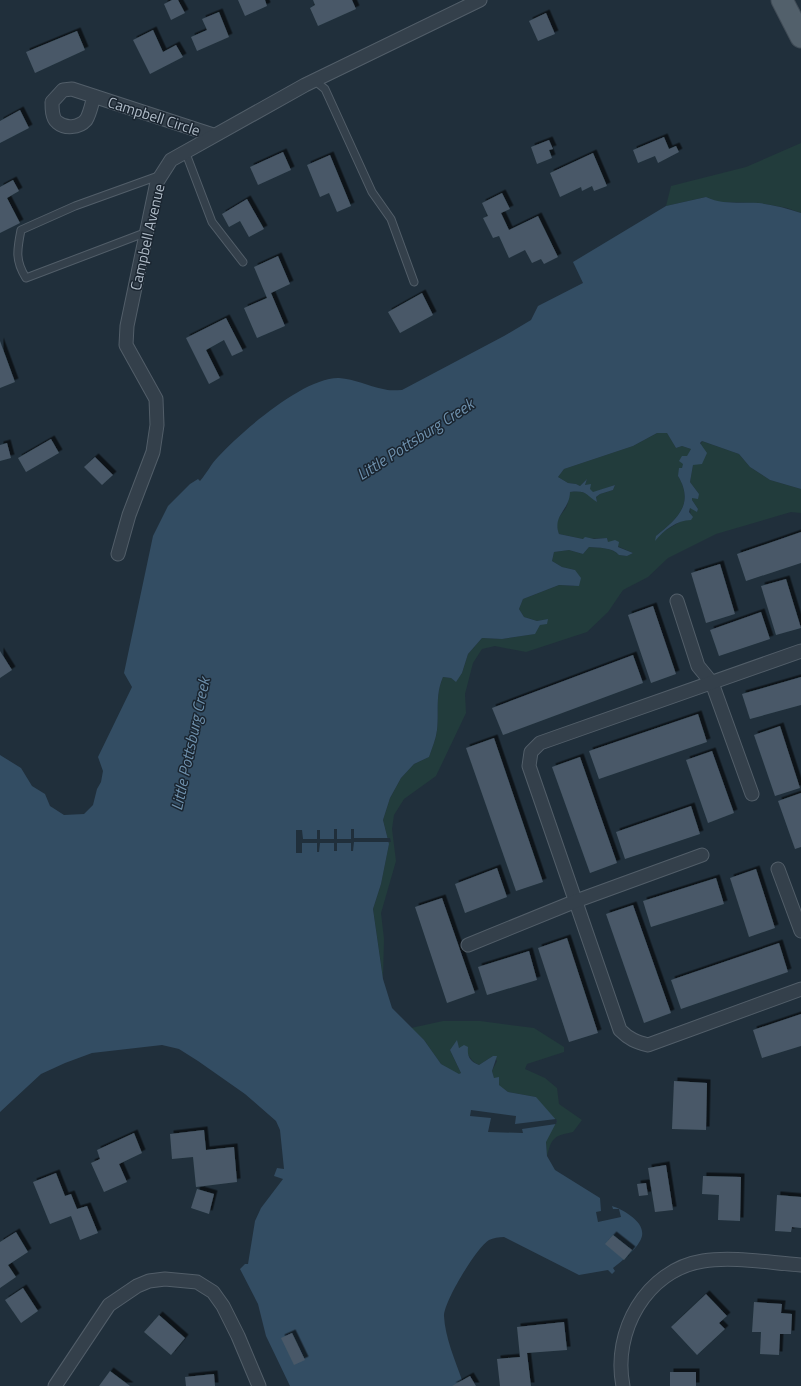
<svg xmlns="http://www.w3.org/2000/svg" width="801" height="1386" viewBox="0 0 801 1386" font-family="'Titillium Web',sans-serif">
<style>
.green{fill:#223c3c}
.water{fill:#334d63}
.pier{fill:#202f3b}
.building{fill:#485967;filter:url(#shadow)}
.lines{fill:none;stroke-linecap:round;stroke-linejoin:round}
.lane-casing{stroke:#525e69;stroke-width:9}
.street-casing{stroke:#525e69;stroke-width:15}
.primary-casing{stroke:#404c57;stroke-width:23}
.lane{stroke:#34404b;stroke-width:7}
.street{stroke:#34404b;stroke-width:13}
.primary{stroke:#52606b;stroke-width:21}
.labels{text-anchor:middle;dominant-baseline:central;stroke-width:3;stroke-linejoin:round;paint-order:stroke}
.street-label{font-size:15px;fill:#afbbc7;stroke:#1a2530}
.water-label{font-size:16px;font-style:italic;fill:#6e90ac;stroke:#1a2530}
</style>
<defs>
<filter id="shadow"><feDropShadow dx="3.5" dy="-3.5" stdDeviation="0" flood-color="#0009"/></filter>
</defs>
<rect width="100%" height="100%" fill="#202f3b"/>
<g class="green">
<path d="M801,143v70l-14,-5 -28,-5 -42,-1 -11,-5 -40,9 5,-20 75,-19z"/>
<path d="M657,433h10l9,15 6,-2 9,3 -13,27c17,28 -1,43 -22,60l27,-16h8l-1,-13 7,4 1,-2 -6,-9v-2l7,-4 -9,-12 3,-17 9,-24 37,13 11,13 20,13 31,9v24l-10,-1 -75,22 -48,24 -20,19 -25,13 -15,22 -21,20 -61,20 -31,-6 -13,3 -9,14 -8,31 1,19 -30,63 -32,23 -10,16 -2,14 4,32 -15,52 3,26 -1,40 -10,-70 8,-25 8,-40 -6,-24 7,-22 11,-20 13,-14 15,-7c3,-9 7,-18 8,-27 2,-18 -2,-35 6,-53l8,1 4,3 7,-8 6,-19 14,-16 20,1 32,-5 6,-9 8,-6 -11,2 -13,-4 -5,-8 4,-10 36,-14 15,1 1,-16 -13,-3 -10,-6 2,-9 15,-2 14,4 6,-7c9,1 24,0 30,8l8,1 6,-3 -25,-11 -1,-4 -24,1 -24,-5c-5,-13 -1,-15 7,-26 2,-4 3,-11 4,-16l8,-1 11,3 8,8 -1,-5 4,-3 13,-4 2,-5 -22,8 -8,-8 2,-6 -7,7 -4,-2 -8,-1 -10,-6 6,-8 69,-23z"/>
<path d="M443,1021h37l54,7 30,19v5l-37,12 -2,5 20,9 12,10 2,16 23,16 -9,12c-19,4 -21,5 -26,24l-1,-15 -10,-44 -28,-5 -10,-7 1,-7 -5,1 -2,-8 5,-10 -4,-5 -14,9c-7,-3 -7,-6 -12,-11 -5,-5 -10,-5 -10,-13l-7,9 11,23 -2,2 -18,-11 -17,-24 -13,-12z"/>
</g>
<path class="water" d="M706,197c17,8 35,5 53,6 14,2 28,5 42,10v276l-31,-9 -20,-13 -11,-13 -37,-13 -2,2 7,10 -5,11 -9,1 -3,17 9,12 -1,5 -6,-1v2l6,9 -1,3 -7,-4 -1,4 4,5 -2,3c-14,0 -27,10 -36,21l1,-5c21,-17 39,-32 22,-60l1,-8h3l1,-4 -4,-3 3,-5h5l4,-7 -9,-3 -6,2 -9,-15h-10l-24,13 -69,23 -6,8 10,6 8,1 4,2 7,-7 -2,6 6,-1 -1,5 3,3 22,-7 -2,5 -13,4 -4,3 1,5c-12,-7 -9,-12 -27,-10 0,18 -18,23 -11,42l24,5 2,-2 9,2 13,-1 1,4 7,-2 4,2 -1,5 15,6 -6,3 -8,-1c-6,-8 -21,-7 -30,-8l-6,7 -14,-4 -15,2 -2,9 10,6 13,3 6,8 -2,8 -20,-1 -36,14 -4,10 5,8 13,4 11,-2 -1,5 -7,1 -5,9 -33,5 -20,-1 -14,16 -6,19 -6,9 -5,-4 -8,-1c-8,18 -4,35 -6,53 -1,9 -5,18 -8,27l-15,7 -13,14 -11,20 -7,22 6,24 -8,40 -8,25 10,70 9,29 32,32 17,24 18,10 2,-1 -11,-23 7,-10 2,8 5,-3 4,2c-1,10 2,14 11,18l14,-9h4l-5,15 2,7 5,-1v8l9,7 28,5 21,24 -11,21 1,14 8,14 45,28 1,13 -5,1 2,10 23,-5 -2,-8h-6l-1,-3c12,4 38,18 28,35 -6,11 -17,19 -27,27l2,3 -3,3 -4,-4 -29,5 -75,-38c-5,0 -11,1 -15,3 -12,7 -45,61 -45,76 1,21 11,44 18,64l-2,6h-170l-24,-50 -8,-32 -18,-35 5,-5h3l7,-43 6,-13 22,-29 -9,-3 3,-8 7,1 -4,-39 -4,-9 -31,-27 -47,-33 -19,-12 -17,-4 -70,8 -27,10 -24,11 -41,38v-357l21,13 11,18 13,8 5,12 14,9 20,-1 9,-9 4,-16 4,-7 2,-11 -5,-14 34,-70 -8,-14 29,-137 15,-30 22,-22 8,-5 2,2c7,-8 11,-17 18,-24 23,-25 86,-80 121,-79 16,1 29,8 44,11 6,2 13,1 19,1l102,-54 27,-16 7,-14 45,-23 -10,-21 93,-56z"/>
<g class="pier">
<path d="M334,829h3v10h14v-10h3v9h36l1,4h-37l-1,9h-2v-8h-14v8h-3v-8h-14l-1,9h-2v-9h-15v10h-6v-23h6l1,9h14v-9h3v9h14z"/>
<path d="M471,1110l45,6 -1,8 41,-5 1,2 -1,3 -34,5 1,4 -35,-1 3,-14 -21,-2z"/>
</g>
<g class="building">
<path d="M172,0h6l7,13 -14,7 -7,-16z"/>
<path d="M238,0h27l2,6 -22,10z"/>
<path d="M313,0h39l4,9 -38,17 -8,-18 5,-3z"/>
<path d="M219,12l10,25 -32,14 -6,-14 16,-7 -5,-11z"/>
<path d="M546,13l9,21 -17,7 -9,-20z"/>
<path d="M153,30l10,22 13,-7 7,12 -33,17 -17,-34z"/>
<path d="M77,31l8,19 -50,23 -9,-21z"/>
<path d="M20,110l9,18 -29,15v-22z"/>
<path d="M664,137l5,12 7,-3 3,6 -21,11 -3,-7 -17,7 -5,-13z"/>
<path d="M549,140l4,9 -4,1 3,8 -15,6 -6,-17z"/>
<path d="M283,152l8,18 -33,15 -8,-18z"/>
<path d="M593,153l14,33 -13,5 -2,-5 -10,5 -1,-4 -21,10 -10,-24z"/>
<path d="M330,155l21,51 -14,6 -8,-19 -9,4 -13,-32z"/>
<path d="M13,180l6,11 -12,7 13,25 -20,10v-46z"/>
<path d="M502,193l8,16 -9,4 8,17 29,-14 20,41 -14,7 -3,-5 -9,4 -7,-13 -16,8 -10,-22 -6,2 -10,-20 5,-2 -6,-13z"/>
<path d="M247,199l17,30 -15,8 -9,-16 -11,6 -7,-13z"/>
<path d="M278,256l12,28 -19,9 14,33 -28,12 -13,-30 23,-10 -13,-31z"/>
<path d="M422,293l11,22 -33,18 -12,-21z"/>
<path d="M226,318l17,33 -11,5 -8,-16 -18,10 14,28 -11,6 -23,-46z"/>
<path d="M0,341l15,41 -15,6z"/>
<path d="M51,439l8,14 -33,19 -8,-14z"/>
<path d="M7,443l4,15 -11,3v-16z"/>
<path d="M95,457l18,18 -11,10 -18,-18z"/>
<path d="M801,532v31l-55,18 -9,-27z"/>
<path d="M720,564l15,50 -29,9 -15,-50z"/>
<path d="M786,579l15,49 -25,7 -15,-49z"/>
<path d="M653,606l23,68 -25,9 -23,-68z"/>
<path d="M761,612l9,27 -51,17 -9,-26z"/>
<path d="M0,651l12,19 -12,8z"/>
<path d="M633,655l10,28 -140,52 -11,-27z"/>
<path d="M801,677v28l-51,14 -8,-25z"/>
<path d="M698,714l9,28 -108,37 -10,-28z"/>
<path d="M780,726l20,62 -25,8 -21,-61z"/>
<path d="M494,738l49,144 -27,9 -50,-143z"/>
<path d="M712,751l22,62 -26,10 -22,-63z"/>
<path d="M580,757l37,106 -27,10 -38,-106z"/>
<path d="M801,793v54l-6,2 -17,-48z"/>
<path d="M691,806l9,28 -75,25 -9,-27z"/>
<path d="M497,868l10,29 -42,16 -10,-29z"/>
<path d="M756,869l19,59 -26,9 -19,-59z"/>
<path d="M716,878l8,26 -73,23 -8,-26z"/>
<path d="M442,898l33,95 -28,10 -32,-96z"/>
<path d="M633,905l38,108 -27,10 -38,-109z"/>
<path d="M567,938l31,95 -29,9 -31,-94z"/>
<path d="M779,943l9,29 -107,37 -10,-29z"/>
<path d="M529,951l8,29 -50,15 -9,-28z"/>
<path d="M801,1014v32l-39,12 -9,-28z"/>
<path d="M674,1081l33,2 -1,47 -34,-1z"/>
<path d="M204,1130l2,20 28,-3 3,35 -41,5 -3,-30 -21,2 -2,-25z"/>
<path d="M134,1133l8,20 -23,11 8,18 -23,10 -13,-29 9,-4 -3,-9z"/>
<path d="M666,1165l7,45 -18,2 -7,-44z"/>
<path d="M56,1173l9,23 6,-2 6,15 10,-3 11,27 -18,7 -9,-24 -21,8 -17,-42z"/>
<path d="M703,1176l38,1 -1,44 -22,-1 1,-25 -17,-1z"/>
<path d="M646,1183l2,12 -9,1 -2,-12z"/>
<path d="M197,1189l17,5 -5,20 -18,-6z"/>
<path d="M777,1195l24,2v31l-9,-1 -1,5 -16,-1z"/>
<path d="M16,1232l12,20 -20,13 8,12 -16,11v-46z"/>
<path d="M613,1235l19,15 -8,10 -19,-16z"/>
<path d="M23,1288l15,23 -17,12 -16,-23z"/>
<path d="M706,1294l21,22 -8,7 6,6 -28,26 -26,-28z"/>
<path d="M754,1302l28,2 -1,9 11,1 -1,20h-11l-1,21 -19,-1 1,-22h-9z"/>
<path d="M159,1315l26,23 -14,17 -27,-23z"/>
<path d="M564,1322l3,28 -40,3 4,33h-31l-3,-27 23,-2 -3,-30z"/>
<path d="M292,1333l13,27 -11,5 -13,-27z"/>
<path d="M110,1371l20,15h-31z"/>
<rect x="670" y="1372" width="26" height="14"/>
<path d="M214,1374l1,12h-29l-1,-9z"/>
<path d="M470,1376l6,10h-24z"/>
</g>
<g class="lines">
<defs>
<g id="lane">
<path d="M314,80l11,9 47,103 19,27 23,63"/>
<path d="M185,151l27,71 31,40"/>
<path d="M147,232l-121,46c-11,-17 -9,-28 -5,-48l54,-24 86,-31"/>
</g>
<g id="street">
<path d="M94,96c-2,7 -4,18 -8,24 -7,8 -21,9 -29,2 -5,-4 -5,-14 -5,-20l11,-12 9,-1 141,46"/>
<path d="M118,554l11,-39 24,-63 4,-27 -1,-26 -30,-54 1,-19 30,-144 14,-22 134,-75 175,-85"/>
<path d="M677,601l21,65 14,17 40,111"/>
<path d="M801,651l-261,92 -9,9 -2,14 91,264c9,9 16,12 28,15l153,-56"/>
<path d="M778,869l23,62"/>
<path d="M468,945l108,-44 126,-46"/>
<path d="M55,1386l54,-81 28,-19 12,-5 16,-2 32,3 16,10 10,14 15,30 21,50"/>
<path d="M623,1386c-11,-54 23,-116 80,-125 30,-5 67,2 98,4"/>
</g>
<path id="primary" d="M782,0l19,37"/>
</defs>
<use href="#lane" class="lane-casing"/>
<use href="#street" class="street-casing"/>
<use href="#primary" class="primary-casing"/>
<use href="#lane" class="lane"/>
<use href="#street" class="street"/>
<use href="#primary" class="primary"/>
</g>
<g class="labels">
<g class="street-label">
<text transform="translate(154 116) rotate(18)">Campbell Circle</text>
<text transform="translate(147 237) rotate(-77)">Campbell Avenue</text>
</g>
<g class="water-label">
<text transform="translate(415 439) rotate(-33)">Little Pottsburg Creek</text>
<text transform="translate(190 744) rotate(-78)">Little Pottsburg Creek</text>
</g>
</g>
</svg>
